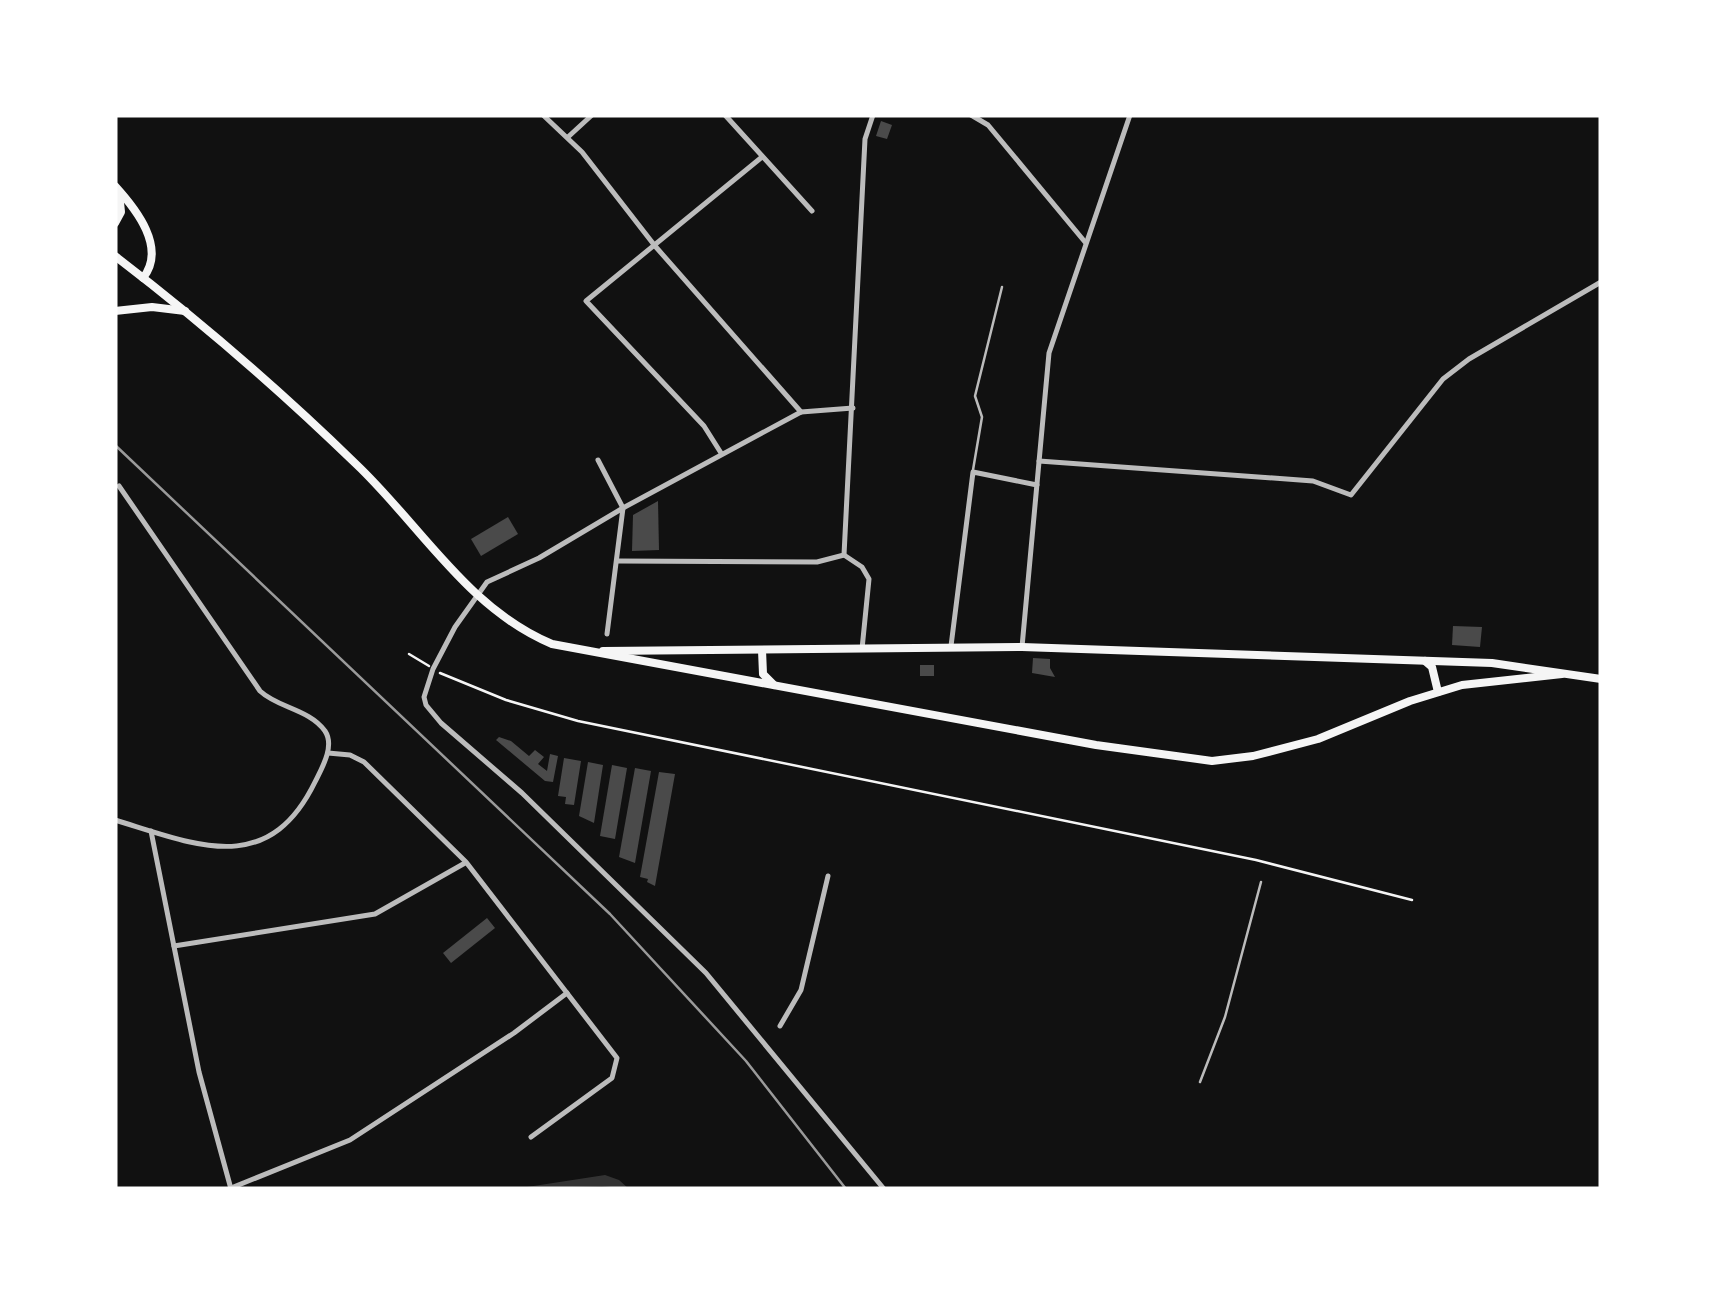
<svg xmlns="http://www.w3.org/2000/svg" width="1716" height="1304" viewBox="0 0 1716 1304" font-family="'Open Sans',sans-serif">
<style>
.water{fill:#333}
.building{fill:#4a4a4a}
.lines{fill:none;stroke-linecap:round;stroke-linejoin:round}
.path{stroke:#f5f5f5;stroke-width:2.5}
.service{stroke:#bcbcbc;stroke-width:2.5}
.minor{stroke:#bcbcbc;stroke-width:5}
.primary{stroke:#f5f5f5;stroke-width:8}
.rail{stroke:#9a9a9a;stroke-width:2.5}
</style>
<rect width="100%" height="100%" fill="#111"/>
<path class="water" d="M605,1175l14,5 10,9 -27,-3 -88,3z"/>
<g class="building">
<path d="M881,121l11,4 -5,14 -11,-3z"/>
<path d="M658,501l1,49 -27,1 1,-36z"/>
<path d="M508,517l10,17 -37,22 -10,-17z"/>
<path d="M1453,626l29,1 -2,20 -28,-2z"/>
<path d="M1033,658l17,1v9l5,9 -23,-4z"/>
<rect x="920" y="665" width="14" height="11"/>
<path d="M499,737l12,4 18,15 6,-6 9,7 -6,7 9,7 3,-17 8,2 -5,26 -8,-1 -49,-41z"/>
<path d="M564,758l17,3 -7,44 -9,-1 1,-7 -8,-1z"/>
<path d="M588,762l15,3 -9,58 -15,-7z"/>
<path d="M612,765l15,3 -12,71 -15,-3z"/>
<path d="M635,768l16,3 -16,92 -16,-6z"/>
<path d="M659,772l16,2 -20,112 -8,-4 1,-3 -8,-2z"/>
<path d="M487,918l8,10 -44,35 -8,-10z"/>
</g>
<g class="lines">
<g class="path">
<path d="M409,654l20,12"/>
<path d="M440,673l66,27 72,21 678,139 156,40"/>
</g>
<g class="service">
<path d="M973,470l9,-53 -7,-21 27,-109"/>
<path d="M1200,1082l25,-65 36,-135"/>
</g>
<g class="minor">
<path d="M543,115l39,37 73,94 146,166"/>
<path d="M725,115l87,96"/>
<path d="M971,115l17,10 97,117"/>
<path d="M568,137l24,-22"/>
<path d="M853,408l-52,4 -178,96 -84,50 -52,24 -32,45 -22,42 -9,28 2,8 15,18 81,70 184,180 178,216"/>
<path d="M721,453l-17,-27 -118,-125 176,-144"/>
<path d="M598,460l25,48 -16,126"/>
<path d="M1039,461l274,20 38,14 92,-116 26,-20 132,-77"/>
<path d="M844,555l18,12 7,12 -7,70"/>
<path d="M618,561l199,1 27,-7 21,-416 8,-24"/>
<path d="M951,646l22,-174 64,13"/>
<path d="M1022,647l27,-294 81,-238"/>
<path d="M328,753l22,2 14,7 102,100 151,196 -5,20 -81,59"/>
<path d="M115,820c82,25 153,58 200,-38 7,-14 20,-36 10,-51 -16,-22 -47,-23 -65,-40l-141,-205"/>
<path d="M151,831l48,241 32,117"/>
<path d="M174,946l201,-32 90,-51"/>
<path d="M780,1026l21,-36 27,-114"/>
<path d="M231,1188l119,-48 164,-107 53,-40"/>
</g>
<g class="primary">
<path d="M115,186c21,23 52,62 28,92"/>
<path d="M115,223l6,-11 -2,-19"/>
<path d="M115,256c85,65 166,135 242,209 64,61 111,144 195,179l544,101 116,16 41,-5 65,-17 92,-38 52,-16 100,-11"/>
<path d="M115,311l37,-4 33,4"/>
<path d="M762,650l1,24 11,11"/>
<path d="M603,651l419,-4 470,16 109,16"/>
<path d="M1425,661l7,6 6,25"/>
</g>
<path class="rail" d="M115,445l495,469 136,147 100,128"/>
</g>
<rect width="1716" height="1304" fill="none" stroke="#ffffff" stroke-width="235"/>
</svg>
